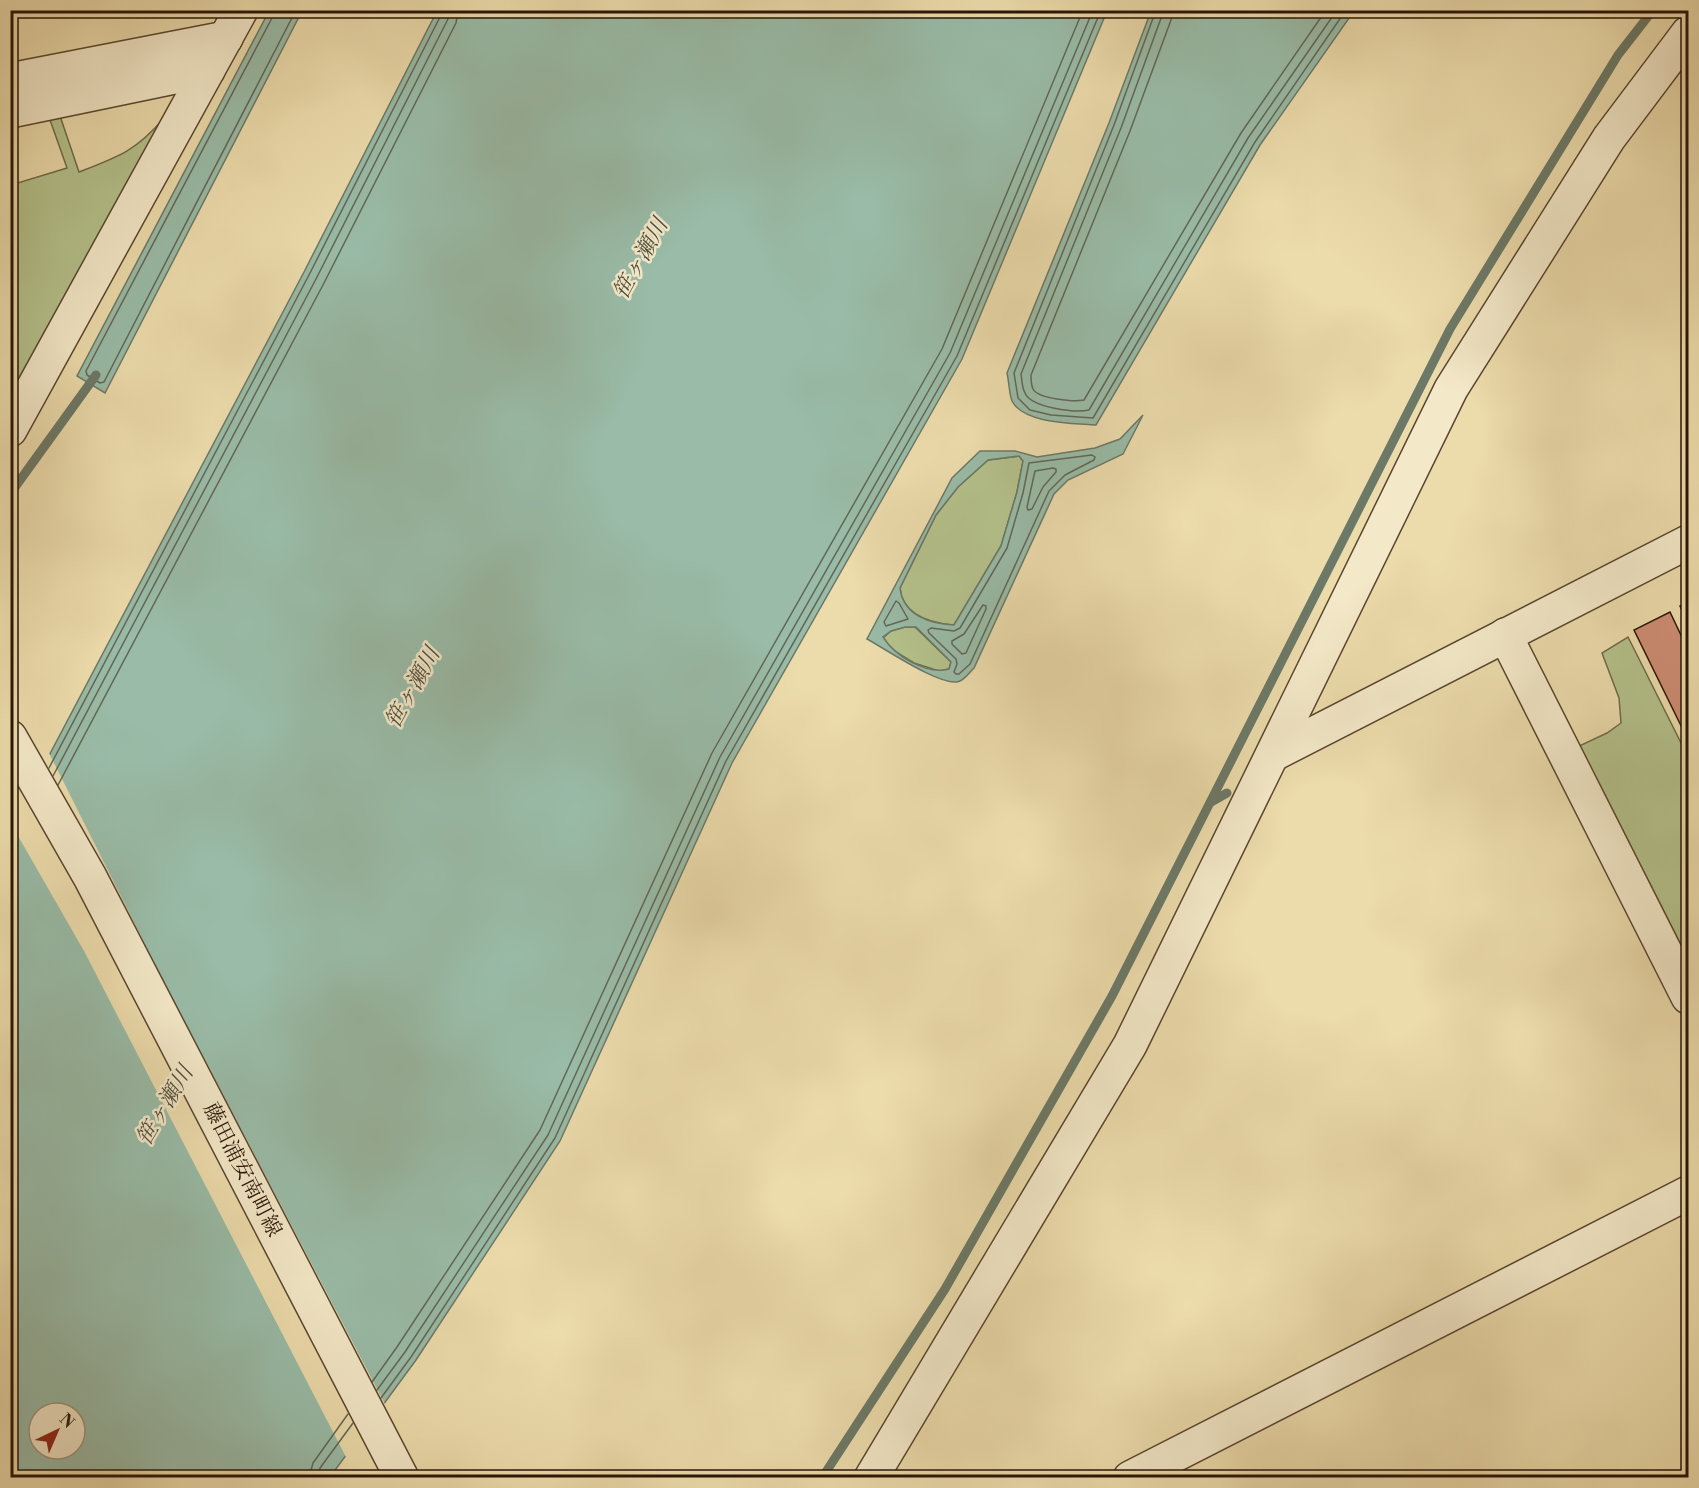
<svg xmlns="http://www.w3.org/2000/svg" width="1699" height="1488" viewBox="0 0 1699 1488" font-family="'Libre Bodoni','Noto Serif JP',serif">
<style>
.green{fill:#b4c18b;stroke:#6e6b49;stroke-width:1.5}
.water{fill:#99bba7;stroke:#6c7967;stroke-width:1.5;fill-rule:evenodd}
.pier{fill:#ecdbab}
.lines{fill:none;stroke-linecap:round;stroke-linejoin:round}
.shore{stroke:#616857;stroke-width:1.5}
.stream{stroke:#6c7967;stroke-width:9}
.building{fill:#ce8d74;stroke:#291507;stroke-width:1.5}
.minor-casing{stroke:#5a4630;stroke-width:36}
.minor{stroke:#f3e8c8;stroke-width:33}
.labels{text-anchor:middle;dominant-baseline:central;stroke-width:5;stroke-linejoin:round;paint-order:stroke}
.street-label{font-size:21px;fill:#291507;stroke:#f3e8c8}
.water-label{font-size:22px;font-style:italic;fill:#504f3f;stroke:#f3e8c8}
</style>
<rect width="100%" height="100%" fill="#ecdbab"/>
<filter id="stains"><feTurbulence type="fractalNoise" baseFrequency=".00333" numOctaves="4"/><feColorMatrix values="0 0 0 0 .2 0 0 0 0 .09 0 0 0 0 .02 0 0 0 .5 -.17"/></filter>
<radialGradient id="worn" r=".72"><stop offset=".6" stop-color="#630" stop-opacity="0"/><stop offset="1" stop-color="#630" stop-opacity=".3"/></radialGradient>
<g class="green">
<path d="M58,110l21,62c39,-15 57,-21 85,-54l-153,294v-227l56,-17 -18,-51 -38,11v-8z"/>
<path d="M1019,456l4,5 -6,31 -16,54 -47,79c-23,-2 -51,-9 -54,-37l36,-73 22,-28 30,-27z"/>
<path d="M905,627h10l36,35 -2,7 -10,2 -25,-8 -23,-14 -8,-11 8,-7z"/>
<path d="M1628,637l60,120v216l-111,-226 30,-14 14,-10 -2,-25 -17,-45z"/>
</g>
<g class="water">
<path d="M269,11h33l-197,382 -28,-17z"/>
<path d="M437,11h670l-145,348 -230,404 -172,378 -144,219 -86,117 -319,1v-662l23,-32 270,-512zM39,1413h36v36h-36z"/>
<path d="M1151,11h203l-94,134 -164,280c-23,-2 -72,-1 -84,-24 -3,-8 -3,-20 -5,-28l102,-250z"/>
<path d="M1143,415l-20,39 -55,26 -14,14 -80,174c-4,4 -9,11 -14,13 -16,8 -76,-33 -93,-42l85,-161 28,-27h35l22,6 58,-9 25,-9zM1019,456l4,5 -6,31 -16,54 -47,79c-23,-1 -51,-9 -54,-37l36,-73 22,-28 30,-27zM905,627h11l35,35 -2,7c-23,6 -54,-13 -66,-32l8,-6z"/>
</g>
<path class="pier" d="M48,751l112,223 226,432 -39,53 -263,-508 -74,-129v-11l21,-29z"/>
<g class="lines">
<g class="shore">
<path d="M274,10l-1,6 -187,355 1,4 13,8 4,-1 192,-372"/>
<path d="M1156,10l-42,115 -100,248 4,25 12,12 21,5 42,3 162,-276 91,-132"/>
<path d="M1164,10l-43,118 -100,246c1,6 1,14 4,19 6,15 51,20 64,17l159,-272 89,-128"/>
<path d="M1173,10l-2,10 -41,111 -99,244c0,4 0,10 2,14 5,10 42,13 51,11l157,-267 85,-123"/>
<path d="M1092,455l3,2 -1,3 -29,15 -16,16 -79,173 -11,10h-3l-2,-2 3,-8 -1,-5 -27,-26 -1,-3 3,-2 23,3 6,-3 47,-80 16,-55 6,-30z"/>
<path d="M1053,468l3,1v3l-13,15 -11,22 -4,1 -1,-3 8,-36z"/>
<path d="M896,601l3,2 9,16 -22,7 -2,-4z"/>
<path d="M983,605l3,1v3l-20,44 -4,1 -10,-10v-3l12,-7z"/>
<path d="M49,768l260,-493 132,-260 1,-5"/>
<path d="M53,776l263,-497 132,-260 1,-9"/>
<path d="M58,785l266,-502 132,-260 2,-13"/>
<path d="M372,1382l25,-35 143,-217 172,-377 230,-404 141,-339"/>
<path d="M377,1390l28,-38 143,-217 172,-378 230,-404 143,-343"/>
<path d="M381,1398l30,-41 144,-219 171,-377 231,-405 144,-346"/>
<path d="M309,1478l4,-15 35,-49"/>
<path d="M318,1478l2,-10 33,-45"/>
</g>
<g class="stream">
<path d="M10,494l86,-119"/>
<path d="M1211,802l16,-9"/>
<path d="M822,1478l123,-189 167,-293 338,-667 168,-274 35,-45"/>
</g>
</g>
<g class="building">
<path d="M1688,602v20l-8,-16z"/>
<path d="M1670,612l18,38v90l-54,-110z"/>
</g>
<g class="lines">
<defs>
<g id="minor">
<path d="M10,80l216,-42"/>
<path d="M10,111l198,-41"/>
<path d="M10,430l231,-420"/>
<path d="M1505,635l183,362"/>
<path d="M10,737l80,140 312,601"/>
<path d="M1274,754l414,-212"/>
<path d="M871,1478l259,-433 321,-656 158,-251 79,-105"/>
<path d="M1130,1478l558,-285"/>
</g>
</defs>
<use href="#minor" class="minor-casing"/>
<use href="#minor" class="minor"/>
</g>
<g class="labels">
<g class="street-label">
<text transform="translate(242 1170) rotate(63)">藤田浦安南町線</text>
</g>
<g class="water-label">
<text transform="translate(641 259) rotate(-61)">笹ヶ瀬川</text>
<text transform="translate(413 688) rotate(-61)">笹ヶ瀬川</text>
<text transform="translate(165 1106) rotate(-59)">笹ヶ瀬川</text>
</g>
</g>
<rect width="1699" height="1488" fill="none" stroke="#ecdbab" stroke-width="36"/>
<rect x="12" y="12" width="1675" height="1464" fill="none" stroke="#291507" stroke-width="3"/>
<rect x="18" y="18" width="1663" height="1452" fill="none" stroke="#291507" stroke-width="1.5"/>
<g transform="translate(57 1431) rotate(44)"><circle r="28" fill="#f3e8c8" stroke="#a2947b" stroke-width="1.5"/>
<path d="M0-4.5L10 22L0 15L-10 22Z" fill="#8f2418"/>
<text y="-9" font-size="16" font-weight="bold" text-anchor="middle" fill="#291507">N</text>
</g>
<rect width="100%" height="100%" filter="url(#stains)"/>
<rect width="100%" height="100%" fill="url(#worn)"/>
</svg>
